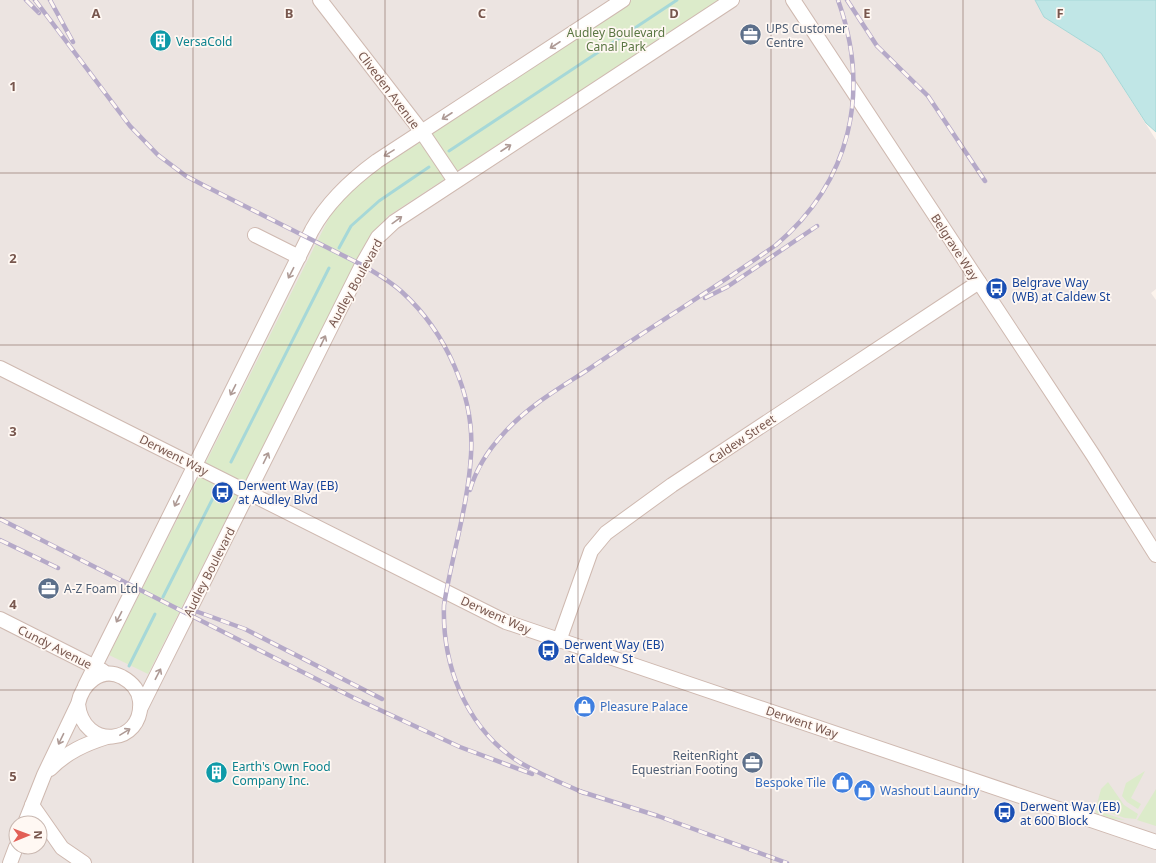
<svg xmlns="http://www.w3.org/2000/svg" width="1156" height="863" viewBox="0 0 1156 863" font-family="'Noto Sans',sans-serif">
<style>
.industrial{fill:#ece4e1;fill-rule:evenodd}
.green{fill:#dcebca}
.water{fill:#c0e6e6;stroke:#a6d8d8}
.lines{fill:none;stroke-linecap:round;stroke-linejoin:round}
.stream{stroke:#a6d8d8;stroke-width:3}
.minor-casing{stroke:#cfb9b0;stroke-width:16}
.minor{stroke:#fff;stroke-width:14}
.rail-casing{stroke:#b5a9c8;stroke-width:4.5}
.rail{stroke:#fff8f3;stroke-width:3;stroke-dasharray:9;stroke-linecap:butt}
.oneway{stroke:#ae9a95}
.grid{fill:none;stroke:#78574e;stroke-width:1;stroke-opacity:0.55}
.labels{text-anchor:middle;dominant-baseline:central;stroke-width:3.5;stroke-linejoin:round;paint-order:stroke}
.service-label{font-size:12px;fill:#4e5e75;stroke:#fff8f3;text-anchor:start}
.park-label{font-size:12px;fill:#5b7743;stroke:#fff8f3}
.culture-label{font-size:12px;fill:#0d838f;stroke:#fff8f3;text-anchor:start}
.street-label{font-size:12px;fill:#78574e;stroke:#fff8f3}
.transit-label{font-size:12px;fill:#164399;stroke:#fff8f3;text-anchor:start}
.shop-label{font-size:12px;fill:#366cbe;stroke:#fff8f3;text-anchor:start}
.grid-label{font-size:13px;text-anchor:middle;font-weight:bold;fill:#78574e;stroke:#fff8f3;stroke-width:3.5;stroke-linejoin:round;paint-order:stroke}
</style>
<rect width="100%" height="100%" fill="#fcf3ec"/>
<path class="industrial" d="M0,0h1035l9,17 57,36 55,87v149l-5,4 5,7v563h-1156zM16,823h24v24h-24z"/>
<g class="green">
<path d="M632,0h87l-331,216 -22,26 -218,432 -39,-19 223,-443 23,-26 31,-24z"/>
<path d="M1145,771l-14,27 10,6 -3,5 -11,-7 -5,-6 4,-13z"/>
<path d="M1108,782l16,23 14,9 -2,5 -11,-1 -29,-10 5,-19z"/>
<path d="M1156,789v37l-19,-6z"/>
<path d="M1095,810l30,10 -12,-1 -17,-6z"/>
</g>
<path class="water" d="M1035,0h121v132l-10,-9 -45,-70 -57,-36z"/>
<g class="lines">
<g class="stream">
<path d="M449,151l228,-151"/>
<path d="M339,248l12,-22 28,-25 50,-34"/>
<path d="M231,462l98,-194"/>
<path d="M163,597l51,-101"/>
<path d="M129,666l26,-52"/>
</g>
<defs>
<g id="minor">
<path d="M320,0l102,132 33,49"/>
<path d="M793,0l300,455 63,100"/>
<path d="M255,235l44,22"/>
<path d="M0,368l506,254 650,220"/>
<path d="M0,619l103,52"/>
<path d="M559,641l32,-90 15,-18 66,-48 307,-203"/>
<path d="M85,686l227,-456c16,-29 39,-50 65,-69l246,-161"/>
<path d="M140,709l222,-444 16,-28 16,-15 338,-222"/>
<path d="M50,769c17,-17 35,-25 57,-32"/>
<path d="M32,805l30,43 22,15"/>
<path d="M25,823l19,-48 34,-71c4,-20 23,-38 44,-27 9,5 17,13 18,24 4,44 -57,50 -62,3"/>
<path d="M10,863l6,-16"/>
</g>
</defs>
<use href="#minor" class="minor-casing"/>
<use href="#minor" class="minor"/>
<defs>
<g id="rail">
<path d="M26,0l13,13"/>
<path d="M35,0l95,126 28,29 28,21 19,10 157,79c14,8 28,16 40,27 44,40 73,104 69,163 -3,51 -19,100 -27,150 -2,58 20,118 69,153 22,15 47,24 71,35"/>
<path d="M50,0l23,42"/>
<path d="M847,0l30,46 51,50 57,85"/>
<path d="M705,298l22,-11 90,-61"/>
<path d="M470,490c6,-21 20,-42 34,-57 24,-27 56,-45 85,-64 62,-42 126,-81 187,-124 75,-64 95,-153 62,-245"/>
<path d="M0,519l352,178 108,50 72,27"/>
<path d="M0,540l58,28"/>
<path d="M187,608l58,21 137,70"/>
<path d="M579,791l79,25 129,47"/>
</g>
</defs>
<use href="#rail" class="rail-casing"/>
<use href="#rail" class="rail"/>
</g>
<defs><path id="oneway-shaft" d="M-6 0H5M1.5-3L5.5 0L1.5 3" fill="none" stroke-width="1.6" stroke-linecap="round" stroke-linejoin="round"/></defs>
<g class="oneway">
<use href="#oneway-shaft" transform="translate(555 45) rotate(147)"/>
<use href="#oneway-shaft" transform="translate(447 116) rotate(147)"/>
<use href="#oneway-shaft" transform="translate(506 148) rotate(-33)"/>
<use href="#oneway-shaft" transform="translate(389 153) rotate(148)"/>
<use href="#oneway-shaft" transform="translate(397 220) rotate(-36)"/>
<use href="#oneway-shaft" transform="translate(291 273) rotate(117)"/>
<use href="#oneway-shaft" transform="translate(323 341) rotate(-64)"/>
<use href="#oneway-shaft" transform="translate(233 390) rotate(117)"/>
<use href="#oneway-shaft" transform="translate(266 458) rotate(-64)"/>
<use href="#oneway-shaft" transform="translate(177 501) rotate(116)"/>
<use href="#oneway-shaft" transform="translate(119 617) rotate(117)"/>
<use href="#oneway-shaft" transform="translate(158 674) rotate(-63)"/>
<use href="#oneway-shaft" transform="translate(125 732) rotate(-31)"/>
<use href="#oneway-shaft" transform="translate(61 739) rotate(116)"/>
</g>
<path class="grid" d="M193,0v863M385,0v863M578,0v863M771,0v863M963,0v863M0,173h1156M0,345h1156M0,518h1156M0,690h1156"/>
<defs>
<symbol id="office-disc" viewBox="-11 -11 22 22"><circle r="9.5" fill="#5c6f8a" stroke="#fff8f3"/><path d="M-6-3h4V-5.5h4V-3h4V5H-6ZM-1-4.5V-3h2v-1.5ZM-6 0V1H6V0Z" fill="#fff"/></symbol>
<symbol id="building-disc" viewBox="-11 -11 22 22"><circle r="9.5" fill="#0f9aa8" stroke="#fff8f3"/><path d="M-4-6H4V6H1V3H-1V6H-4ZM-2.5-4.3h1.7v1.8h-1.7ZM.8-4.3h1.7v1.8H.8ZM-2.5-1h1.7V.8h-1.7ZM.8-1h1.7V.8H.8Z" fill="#fff"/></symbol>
<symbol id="bus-disc" viewBox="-11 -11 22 22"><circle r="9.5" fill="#1a4fb4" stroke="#fff8f3"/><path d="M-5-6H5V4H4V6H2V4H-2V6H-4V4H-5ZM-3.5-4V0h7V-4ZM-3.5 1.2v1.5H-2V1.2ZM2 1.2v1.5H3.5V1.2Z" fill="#fff"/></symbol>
<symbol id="shop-disc" viewBox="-11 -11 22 22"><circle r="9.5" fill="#3f7fe0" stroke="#fff8f3"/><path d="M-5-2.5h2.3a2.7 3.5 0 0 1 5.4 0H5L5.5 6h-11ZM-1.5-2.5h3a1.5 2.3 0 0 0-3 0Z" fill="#fff"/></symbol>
</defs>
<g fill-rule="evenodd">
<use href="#office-disc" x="738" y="22" width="25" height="25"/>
<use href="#building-disc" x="148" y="28" width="25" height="25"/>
<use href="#bus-disc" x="984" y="276" width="25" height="25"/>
<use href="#bus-disc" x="210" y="480" width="25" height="25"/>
<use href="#office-disc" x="36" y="576" width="25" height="25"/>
<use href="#bus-disc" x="536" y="638" width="25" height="25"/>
<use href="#shop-disc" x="572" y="694" width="25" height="25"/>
<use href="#office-disc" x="740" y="750" width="25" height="25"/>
<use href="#building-disc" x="204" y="760" width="25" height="25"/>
<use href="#shop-disc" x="830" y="770" width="25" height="25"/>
<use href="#shop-disc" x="852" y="778" width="25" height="25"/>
<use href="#bus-disc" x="992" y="800" width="25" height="25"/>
</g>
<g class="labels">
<g class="service-label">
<text x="766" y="28">UPS Customer<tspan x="766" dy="14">Centre</tspan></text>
<text x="64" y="588">A-Z Foam Ltd</text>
<text x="738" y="755" text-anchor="end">ReitenRight<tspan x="738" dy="14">Equestrian Footing</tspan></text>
</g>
<g class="park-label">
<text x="616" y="32">Audley Boulevard<tspan x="616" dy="14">Canal Park</tspan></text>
</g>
<g class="culture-label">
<text x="176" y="41">VersaCold</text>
<text x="232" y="766">Earth's Own Food<tspan x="232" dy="14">Company Inc.</tspan></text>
</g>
<g class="street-label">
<text transform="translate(389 90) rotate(53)">Cliveden Avenue</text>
<text transform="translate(955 247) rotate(57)">Belgrave Way</text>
<text transform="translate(355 283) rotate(-61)">Audley Boulevard</text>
<text transform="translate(742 439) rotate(-34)">Caldew Street</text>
<text transform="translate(174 455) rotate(27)">Derwent Way</text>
<text transform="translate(209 572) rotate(-63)">Audley Boulevard</text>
<text transform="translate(496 615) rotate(24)">Derwent Way</text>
<text transform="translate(55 647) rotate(27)">Cundy Avenue</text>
<text transform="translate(802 722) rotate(19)">Derwent Way</text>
</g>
<g class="transit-label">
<text x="1012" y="282">Belgrave Way<tspan x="1012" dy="14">(WB) at Caldew St</tspan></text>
<text x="238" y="485">Derwent Way (EB)<tspan x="238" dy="14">at Audley Blvd</tspan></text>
<text x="564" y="644">Derwent Way (EB)<tspan x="564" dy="14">at Caldew St</tspan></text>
<text x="1020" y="806">Derwent Way (EB)<tspan x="1020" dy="14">at 600 Block</tspan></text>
</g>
<g class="shop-label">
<text x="600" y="706">Pleasure Palace</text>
<text x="826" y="782" text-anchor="end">Bespoke Tile</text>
<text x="880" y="790">Washout Laundry</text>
</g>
</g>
<g class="grid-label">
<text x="96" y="18">A</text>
<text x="289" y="18">B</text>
<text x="482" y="18">C</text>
<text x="674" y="18">D</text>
<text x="867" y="18">E</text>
<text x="1060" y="18">F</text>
<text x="13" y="91">1</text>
<text x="13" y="263">2</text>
<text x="13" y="436">3</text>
<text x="13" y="609">4</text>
<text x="13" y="781">5</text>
</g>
<g transform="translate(28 835) rotate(89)"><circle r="19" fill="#fff8f3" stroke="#c9b8b1"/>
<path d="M0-3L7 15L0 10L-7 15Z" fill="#e25f56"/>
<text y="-6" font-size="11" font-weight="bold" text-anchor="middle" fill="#78574e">N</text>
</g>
</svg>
